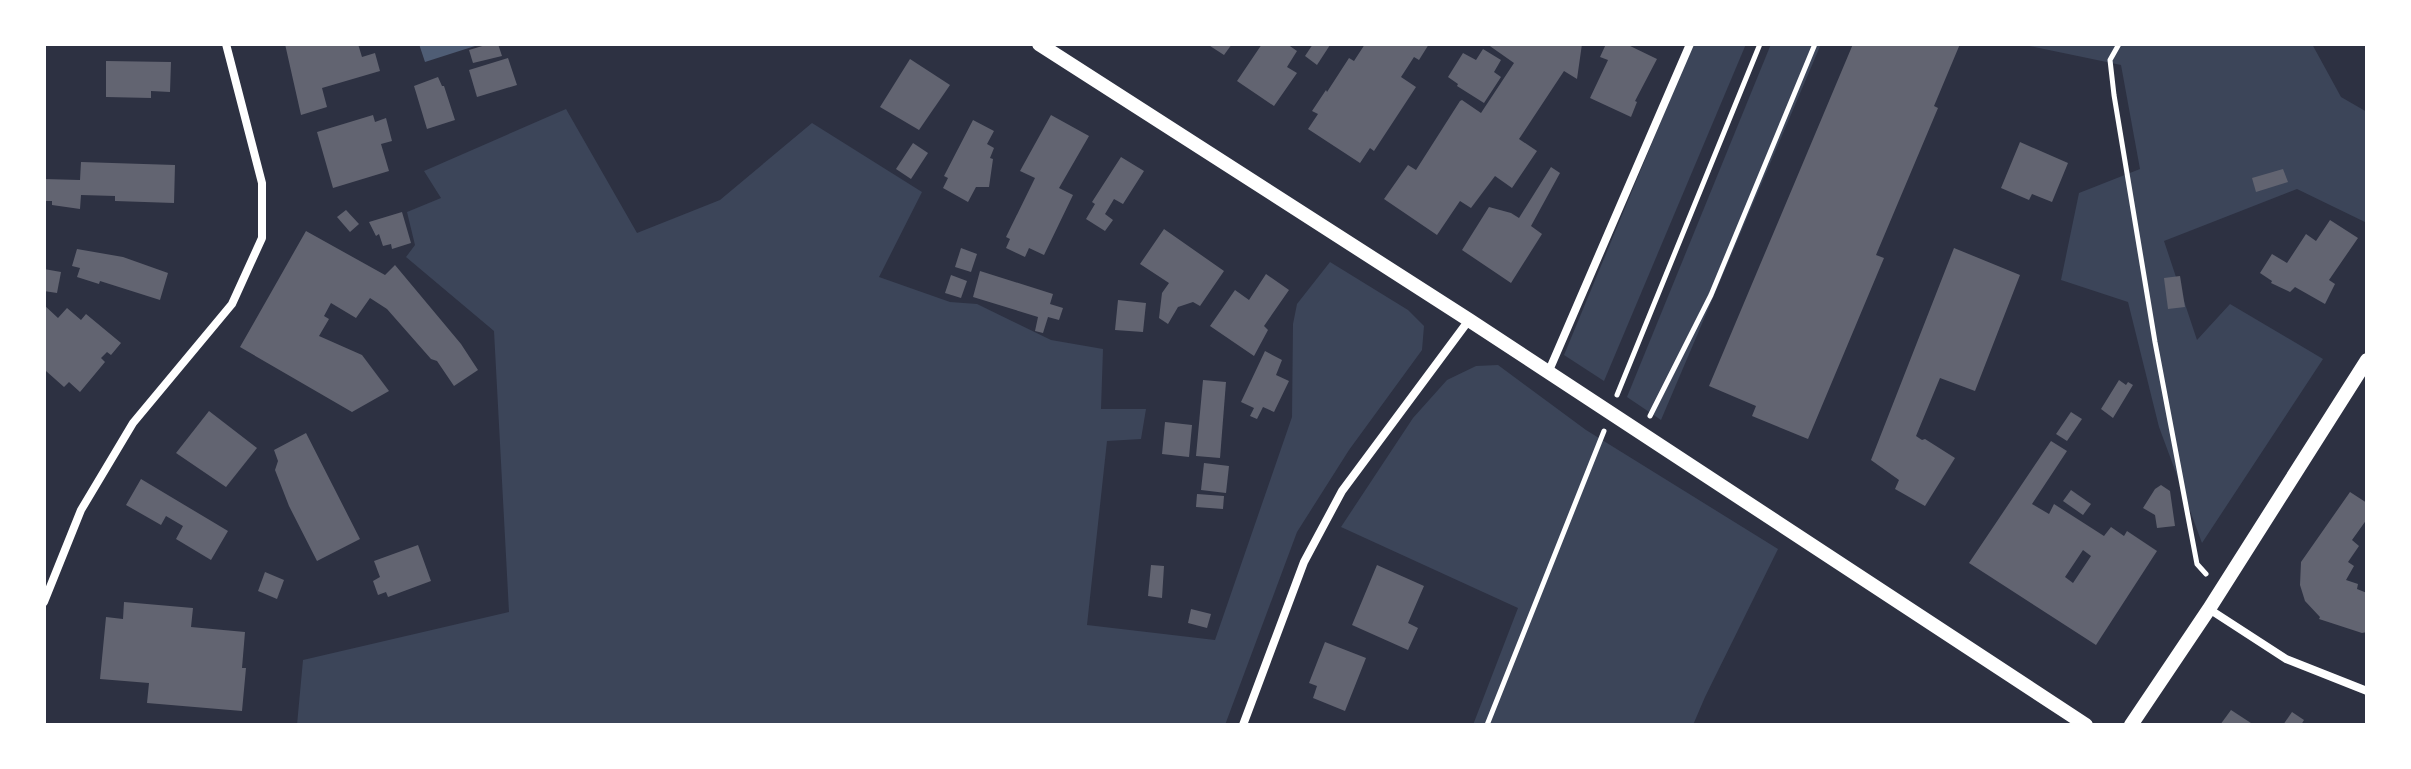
<svg xmlns="http://www.w3.org/2000/svg" width="2411" height="769" viewBox="0 0 2411 769" font-family="Karla,sans-serif">
<style>
.green{fill:#3c4559}
.water{fill:#4f5d75}
.building{fill:#626471;fill-rule:evenodd}
.lines{fill:none;stroke-linecap:round;stroke-linejoin:round}
.path{stroke:#fff;stroke-width:5}
.minor{stroke:#fff;stroke-width:8}
.tertiary{stroke:#fff;stroke-width:14}
</style>
<rect width="100%" height="100%" fill="#2d3142"/>
<g class="green">
<path d="M1693,44h53l-142,337 -40,-26z"/>
<path d="M1771,44h50l-160,376 -34,-23z"/>
<path d="M2030,44h282l29,53 26,15v111l-70,-34 -133,52 33,99 33,-36 93,55 -121,184 -43,-116 -31,-125 -67,-22 18,-87 61,-24 -19,-104 -92,-19z"/>
<path d="M566,109l71,124 83,-33 92,-77 110,69 -43,85 71,25 27,2 74,36 52,9 -2,60h45l-5,30 -34,2 -20,184 128,15 77,-223 1,-93 4,-20 33,-42 78,48 16,16 -2,24 -73,100 -52,82 -72,193h-928l6,-65 206,-48 -15,-281 -88,-74 9,-12 -8,-33 34,-14 -17,-27z"/>
<path d="M1498,365l88,65 192,119 -73,148 -12,28h-220l45,-117 -177,-81 72,-109 34,-38 29,-14z"/>
</g>
<path class="water" d="M419,44h55l1,2 -50,16z"/>
<g class="building">
<path d="M285,44h73l4,13 13,-4 5,18 -58,17 5,19 -26,8z"/>
<path d="M489,44h9l4,12 -29,7 -4,-13z"/>
<path d="M1207,44h25l-8,11z"/>
<path d="M1262,44h25l10,7 -10,16 10,6 -23,33 -37,-25z"/>
<path d="M1313,44l17,1 -13,20 -12,-9z"/>
<path d="M1365,44h64l-10,16 -5,-3 -13,20 15,10 -42,64 -4,-3 -10,15 -52,-34 10,-15 -6,-3 14,-21 1,2 22,-34 5,3z"/>
<path d="M1487,44h95l-5,35 -13,-8 -45,68 18,12 -25,37 -17,-12 -24,32 -11,-7 -23,34 -53,-36 24,-34 8,5 44,-69 2,-1 19,13 33,-50z"/>
<path d="M1606,44h20l31,15 -22,42 2,1 -6,15 -41,-19 18,-38 -8,-3z"/>
<path d="M1853,44h107l-26,62 4,2 -62,147 8,3 -76,181 -56,-23 4,-10 -47,-20z"/>
<path d="M1483,49l18,11 -7,12 7,5 -17,26 -27,-17 1,-2 -10,-7 15,-24 13,7z"/>
<path d="M508,58l9,27 -40,12 -8,-27z"/>
<path d="M910,59l40,26 -31,45 -39,-23z"/>
<path d="M106,61l65,1 -1,30 -19,-1v7l-45,-1z"/>
<path d="M438,77l4,9h2l11,34 -28,9 -13,-43z"/>
<path d="M373,115l2,7 11,-4 6,23 -11,3 8,27 -56,17 -16,-56z"/>
<path d="M1051,115l38,21 -30,52 14,7 -29,60 -15,-7 -4,9 -19,-9 4,-9 -4,-2 29,-59 -15,-7z"/>
<path d="M973,120l21,11 -7,13 7,4 -4,10 3,1 -4,28h-13l-8,15 -25,-14 5,-10 -4,-2z"/>
<path d="M2020,142l48,21 -16,39 -20,-8 -3,6 -28,-12z"/>
<path d="M913,143l15,10 -17,26 -15,-10z"/>
<path d="M1121,157l23,14 -21,33 -9,-5 -9,15 8,6 -8,11 -19,-12 9,-15 -3,-2z"/>
<path d="M81,162l94,3 -1,38 -59,-2v-5l-34,-1 -1,14 -28,-4v-4h-8v-22l36,1z"/>
<path d="M1551,167l9,6 -29,53 11,8 -31,49 -49,-33 27,-43 22,6 8,5z"/>
<path d="M2283,169l5,13 -32,10 -4,-14z"/>
<path d="M346,210l13,14 -9,8 -13,-15z"/>
<path d="M402,212l9,31 -19,6 -1,-5 -8,2 -4,-12 -3,2 -7,-14z"/>
<path d="M2330,220l28,18 -29,42 6,4 -10,20 -30,-17 -5,5 -19,-9 1,-2 -12,-8 12,-19 15,9 19,-29 10,7z"/>
<path d="M1164,229l60,42 -24,35 -7,-4 -15,5 -10,17 -9,-6 3,-25 7,-10 -29,-19z"/>
<path d="M306,231l79,44 10,-10 66,79 17,26 -24,16 -17,-25 -6,-2 -44,-50 -17,-11 -14,20 -25,-15 -7,13 5,3 -10,17 43,19 27,36 -37,21 -112,-65z"/>
<path d="M961,248l16,6 -6,18 -16,-5z"/>
<path d="M1954,248l66,27 -45,116 -35,-13 -24,58 6,4 3,-1 30,19 -30,48 -30,-17 4,-9 -28,-20z"/>
<path d="M77,249l46,8 45,16 -8,27 -60,-19 -1,3 -22,-7 3,-9 -8,-2z"/>
<path d="M44,269l17,3 -4,21 -13,-2z"/>
<path d="M980,271l73,23 -3,10 13,4 -4,12 -11,-3 -5,16 -8,-2 3,-14 -65,-20z"/>
<path d="M1266,274l23,16 -25,36 4,4 -14,26 -44,-30 25,-36 14,10z"/>
<path d="M951,275l16,6 -6,17 -16,-5z"/>
<path d="M2180,276l5,31 -17,2 -4,-31z"/>
<path d="M1118,300l28,3 -3,29 -28,-2z"/>
<path d="M44,305l14,13 9,-10 14,12 5,-6 35,29 -10,12 -4,-3 -6,6 4,4 -25,30 -11,-10 -5,5 -18,-16 -2,2z"/>
<path d="M1265,351l17,9 -6,15 13,6 -15,31 -11,-5 -6,12 -7,-3 4,-8 -13,-6z"/>
<path d="M1203,380l23,2 -6,76 -24,-2z"/>
<path d="M2119,380l7,5 2,-3 5,3 -20,33 -12,-9z"/>
<path d="M209,411l48,37 -31,39 -50,-34z"/>
<path d="M2071,412l11,7 -15,22 -11,-7z"/>
<path d="M1165,422l27,3 -3,32 -27,-3z"/>
<path d="M306,433l54,106 -43,22 -28,-55 -14,-36 3,-9 -4,-11z"/>
<path d="M2051,441l16,10 -35,53 17,10 5,-10 50,32 7,-9 13,9 3,-5 30,20 -61,94 -127,-82zM2083,550l8,6 -18,27 -8,-6z"/>
<path d="M1204,463l25,3 -3,27 -25,-3z"/>
<path d="M141,479l87,52 -17,29 -35,-21 7,-13 -17,-10 -5,9 -35,-20z"/>
<path d="M2161,485l9,6 5,35 -18,2 -2,-13 -12,-7 12,-19z"/>
<path d="M2071,490l20,14 -8,11 -20,-14z"/>
<path d="M2350,492l17,11v16l-15,21 7,6 -11,16 6,4 -8,14 12,4 -1,5 10,4v39l-5,1 -43,-14 1,-2 -15,-16 -5,-16 1,-23z"/>
<path d="M1197,494l27,2 -1,13 -27,-2z"/>
<path d="M418,545l13,36 -43,16 -2,-5 -8,3 -5,-14 7,-4 -6,-16z"/>
<path d="M1151,565l13,1 -2,32 -14,-2z"/>
<path d="M1377,565l47,21 -16,37 10,5 -10,22 -56,-25z"/>
<path d="M265,572l19,8 -7,19 -19,-8z"/>
<path d="M124,602l69,6 -2,19 54,5 -3,36h4l-4,43 -95,-8 2,-20 -49,-4 6,-62 17,2z"/>
<path d="M1191,609l20,5 -4,14 -19,-5z"/>
<path d="M1325,642l41,16 -21,53 -32,-13 4,-12 -8,-3z"/>
<path d="M2231,710l23,15h-34z"/>
<path d="M2292,712l12,8 -3,5h-18z"/>
</g>
<g class="lines">
<g class="path">
<path d="M2119,44l-9,16 4,35 41,247 42,222 9,10"/>
<path d="M1617,395l143,-351"/>
<path d="M1650,416l61,-121 104,-251"/>
<path d="M1487,725l117,-294"/>
</g>
<g class="minor">
<path d="M1548,373l142,-329"/>
<path d="M44,602l37,-92 52,-87 99,-119 30,-66v-55l-36,-139"/>
<path d="M2209,609l77,50 81,32"/>
<path d="M1243,725l61,-163 38,-71 127,-171"/>
</g>
<g class="tertiary">
<path d="M1039,44l430,276 617,405"/>
<path d="M2131,725l78,-116 158,-249"/>
</g>
</g>
<rect width="2411" height="769" fill="none" stroke="#ffffff" stroke-width="92"/>
</svg>
